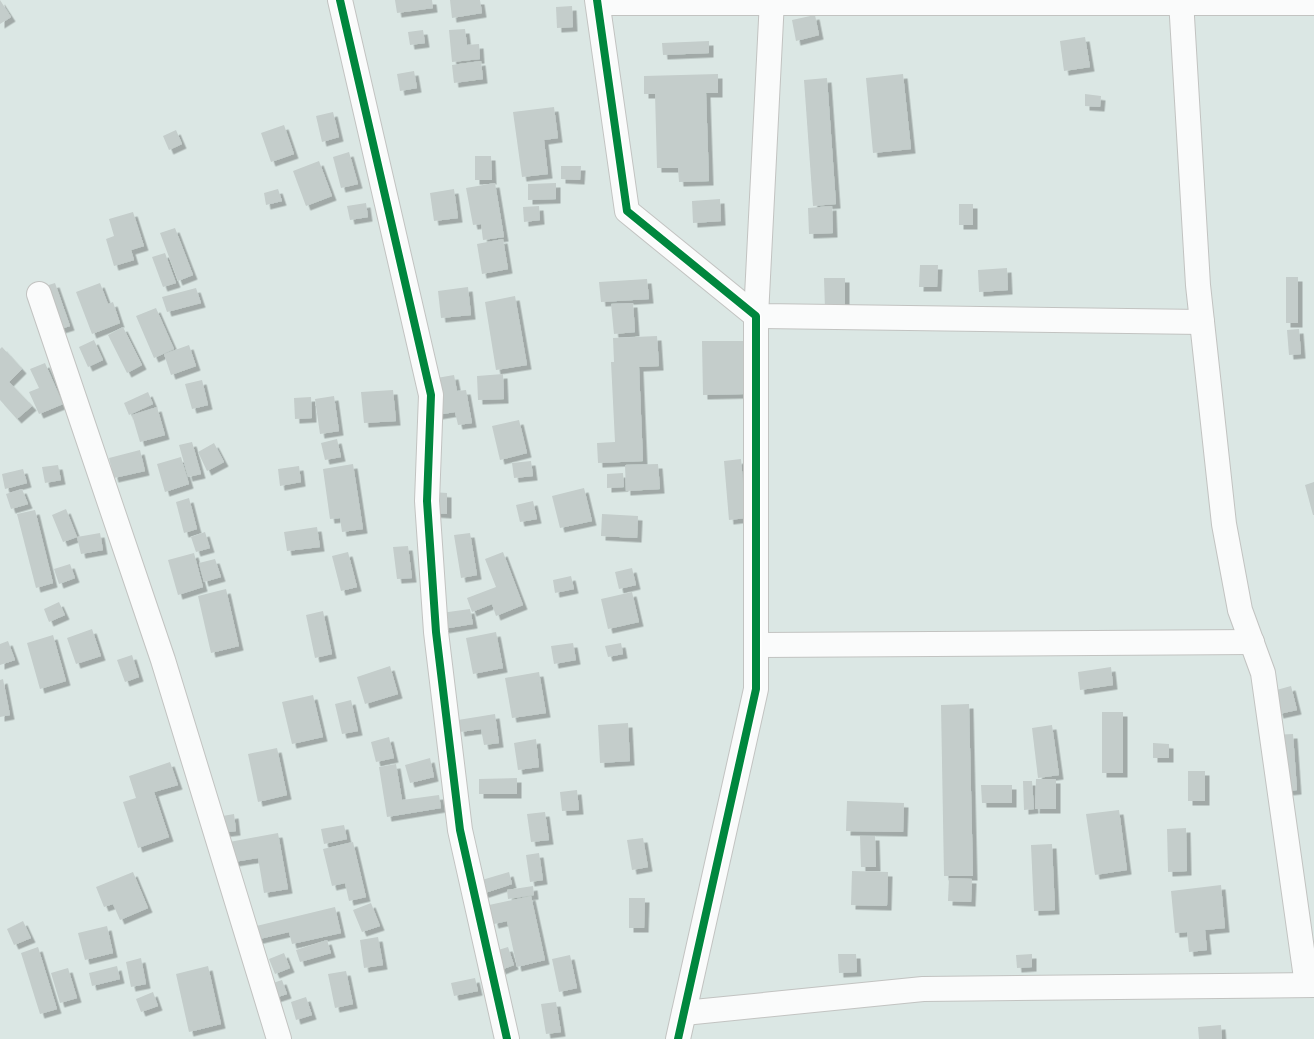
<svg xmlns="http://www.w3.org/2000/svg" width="1314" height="1039" viewBox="0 0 1314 1039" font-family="Karla,sans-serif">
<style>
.building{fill:#c4cdcb;filter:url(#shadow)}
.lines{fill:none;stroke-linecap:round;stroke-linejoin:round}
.street-casing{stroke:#c2c3c1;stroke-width:26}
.street{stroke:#fafbfb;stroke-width:24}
.cycleway-casing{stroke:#fff;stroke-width:11}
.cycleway{stroke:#00873e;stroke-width:8}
</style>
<defs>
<filter id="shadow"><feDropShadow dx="4.5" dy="4.5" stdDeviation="0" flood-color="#0004"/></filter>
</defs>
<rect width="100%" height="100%" fill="#dbe7e4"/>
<g class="building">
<path d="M0,0l11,17 -11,7z"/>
<path d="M395,0h37l1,8 -36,5z"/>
<path d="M450,0h30l2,13 -30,5z"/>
<path d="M572,6l1,21 -16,1 -1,-21z"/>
<path d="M815,15l4,20 -23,6 -4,-21z"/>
<path d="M465,29l2,16 12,-1 1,15 -28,3 -3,-32z"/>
<path d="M423,30l2,13 -15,2 -2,-13z"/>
<path d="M1085,37l5,30 -26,4 -4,-30z"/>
<path d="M709,41v12l-46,2 -1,-12z"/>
<path d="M481,61l2,18 -29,4 -2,-18z"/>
<path d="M414,71l3,17 -17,3 -3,-17z"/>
<path d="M718,74v19h-12l3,88 -30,1 -1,-14h-21l-2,-74h-11v-18z"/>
<path d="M903,74l8,75 -38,4 -7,-75z"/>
<path d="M827,78l9,126 -23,2 -9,-126z"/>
<path d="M1085,94l16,2 -1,11 -15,-1z"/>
<path d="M554,107l4,31 -14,2 4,34 -26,3 -9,-65z"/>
<path d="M333,112l6,25 -17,5 -6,-26z"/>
<path d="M284,125l10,29 -23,8 -10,-29z"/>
<path d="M176,130l6,14 -13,6 -6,-14z"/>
<path d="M349,152l9,32 -17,4 -8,-31z"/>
<path d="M475,156h16l1,24h-17z"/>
<path d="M319,161l13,35 -26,10 -13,-35z"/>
<path d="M561,166h20l-1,14 -19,-1z"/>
<path d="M495,183l9,54 -21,3 -2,-16 -8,1 -7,-37z"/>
<path d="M556,183v16l-28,1v-16z"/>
<path d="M278,189l4,12 -16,4 -2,-12z"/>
<path d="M454,189l4,29 -24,3 -4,-28z"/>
<path d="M720,199l1,22 -28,2 -1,-22z"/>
<path d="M366,203l2,14 -18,3 -3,-14z"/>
<rect x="959" y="204" width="14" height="21"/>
<path d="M539,206l1,14 -16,2 -1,-15z"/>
<path d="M832,206l1,27 -24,1 -1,-26z"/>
<path d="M133,212l11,34 -13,4 3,10 -20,6 -8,-27 8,-3 -5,-17z"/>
<path d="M175,228l18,47 -15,6 -18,-48z"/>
<path d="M503,239l5,30 -26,5 -5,-30z"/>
<path d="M165,253l11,30 -13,4 -11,-30z"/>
<path d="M920,265h18l-1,22h-18z"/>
<path d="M1007,268l1,22 -29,2 -1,-22z"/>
<rect x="1286" y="277" width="12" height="46"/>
<path d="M824,278h21v30l-20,1z"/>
<path d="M647,279l2,20 -48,3 -2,-20z"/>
<path d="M55,283l15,43 -16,5 -15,-43z"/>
<path d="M100,283l8,21 5,-2 7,21 -28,11 -16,-42z"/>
<path d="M468,287l3,28 -30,3 -3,-27z"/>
<path d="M196,288l5,15 -34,9 -5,-15z"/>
<path d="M515,296l12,69 -31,5 -11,-68z"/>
<path d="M633,303l2,29 -21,2 -3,-30z"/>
<path d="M156,308l18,41 -20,9 -18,-42z"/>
<path d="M123,327l19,38 -15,8 -19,-38z"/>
<path d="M1299,329l2,25 -12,1 -2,-25z"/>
<path d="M657,336l2,30 -20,1 4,94 -45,2 -1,-20 18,-1 -4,-80h3l-1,-24z"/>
<path d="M94,340l9,20 -15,7 -9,-20z"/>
<path d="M702,341h41l1,53 -41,1z"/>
<path d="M189,345l7,21 -25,9 -7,-21z"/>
<path d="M2,347l20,22 -13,13 23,24 -15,13 -17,-19v-51z"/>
<path d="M45,363l18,41 -24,10 -10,-22 10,-4 -9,-19z"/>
<path d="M503,374l1,25 -26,1 -1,-24z"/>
<path d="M454,375l3,16 9,-1 6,33 -14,2 -3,-13 -18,3 -6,-36z"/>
<path d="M202,380l6,25 -16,4 -7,-25z"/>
<path d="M393,390l3,31 -32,2 -3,-31z"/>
<path d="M148,392l5,12 -24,11 -5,-12z"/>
<path d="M334,396l5,35 -19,3 -5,-35z"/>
<path d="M311,397l1,21 -17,1 -1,-21z"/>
<path d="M157,407l8,28 -25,7 -8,-27z"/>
<path d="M519,420l8,33 -27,7 -8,-34z"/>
<path d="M337,439l4,18 -16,3 -4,-17z"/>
<path d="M192,442l9,32 -13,3 -9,-32z"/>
<path d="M214,443l10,19 -17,9 -9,-19z"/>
<path d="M140,450l5,21 -31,7 -5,-20z"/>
<path d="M181,457l8,27 -24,8 -8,-28z"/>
<path d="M741,459l5,59 -17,2 -5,-59z"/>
<path d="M531,461l2,15 -19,2 -2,-15z"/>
<path d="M353,464l10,65 -21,3 -2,-14 -10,1 -7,-50z"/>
<path d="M658,464l2,25 -34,2 -1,-26z"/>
<path d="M58,465l3,15 -16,3 -3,-16z"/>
<path d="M299,466l2,16 -21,4 -2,-17z"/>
<path d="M23,469l4,14 -22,6 -3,-15z"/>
<path d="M623,473l1,14 -17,1v-14z"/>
<path d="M1314,482v33h-1l-8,-30z"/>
<path d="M584,488l8,33 -32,7 -8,-32z"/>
<path d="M22,489l6,15 -17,5 -5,-15z"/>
<path d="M432,492l15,1v21l-15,-1z"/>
<path d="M189,498l8,31 -13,4 -8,-31z"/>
<path d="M533,501l4,18 -17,3 -4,-17z"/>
<path d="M66,509l11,28 -14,5 -11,-27z"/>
<path d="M35,510l18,73 -17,5 -19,-74z"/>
<path d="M602,514l36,2 -1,22 -36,-2z"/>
<path d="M317,527l3,20 -33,4 -3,-19z"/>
<path d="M205,532l5,16 -14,4 -5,-15z"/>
<path d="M100,533l3,17 -22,4 -4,-17z"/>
<path d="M470,533l7,42 -16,3 -7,-43z"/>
<path d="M408,546l4,32 -15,1 -4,-32z"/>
<path d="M348,552l9,35 -16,4 -9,-35z"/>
<path d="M503,552l20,53 -27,11 -4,-12 -20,8 -5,-14 29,-11 -11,-28z"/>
<path d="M194,553l9,34 -25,8 -10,-35z"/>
<path d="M215,559l6,18 -17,5 -5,-19z"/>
<path d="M70,564l5,14 -16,6 -5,-15z"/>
<path d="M632,568l4,17 -17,4 -4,-17z"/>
<path d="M571,576l3,13 -19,4 -2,-13z"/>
<path d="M226,589l13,57 -28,7 -13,-57z"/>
<path d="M632,592l7,30 -31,7 -7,-30z"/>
<path d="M59,602l6,13 -16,7 -5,-13z"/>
<path d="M470,609l3,15 -30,5 -2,-16z"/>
<path d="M323,611l9,43 -17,4 -9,-43z"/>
<path d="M92,629l9,27 -25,8 -9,-26z"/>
<path d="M496,632l7,36 -30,6 -7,-36z"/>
<path d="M53,635l13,46 -26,8 -13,-46z"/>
<path d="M8,641l7,19 -15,5v-21z"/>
<path d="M573,643l3,17 -22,4 -3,-18z"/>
<path d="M621,643l2,11 -15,3 -3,-11z"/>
<path d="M132,655l7,22 -14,5 -8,-22z"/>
<path d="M390,666l8,28 -33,10 -8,-27z"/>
<path d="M1111,667l2,18 -33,5 -2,-18z"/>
<path d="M539,672l7,41 -34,5 -7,-40z"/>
<path d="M3,679l7,36 -10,2v-37z"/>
<path d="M1291,686l6,24 -18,4 -6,-23z"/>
<path d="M313,695l10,42 -31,7 -10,-42z"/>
<path d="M351,700l7,31 -16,3 -7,-30z"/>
<path d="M969,704l4,172h-29l-3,-171z"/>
<rect x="1102" y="712" width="21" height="61"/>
<path d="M495,714l4,29 -15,2 -3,-16 -21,3 -2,-12z"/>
<path d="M628,723l2,38 -30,2 -2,-38z"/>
<path d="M1052,725l7,50 -21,3 -6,-50z"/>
<path d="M1293,734l4,56 -19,2 -5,-57z"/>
<path d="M389,737l5,21 -18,4 -5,-20z"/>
<path d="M536,739l3,28 -21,3 -4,-27z"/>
<path d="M1153,743l16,1v14h-16z"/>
<path d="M277,748l10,47 -29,7 -10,-48z"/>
<path d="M430,758l4,19 -24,6 -5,-18z"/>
<path d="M170,762l8,23 -24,7 15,45 -31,11 -15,-46 13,-4 -7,-22z"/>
<path d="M396,764l6,36 37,-5 2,13 -54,9 -8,-50z"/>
<rect x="1188" y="771" width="17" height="30"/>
<path d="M517,778v16h-38v-15z"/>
<path d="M1036,779h20v30h-21z"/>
<path d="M1023,781h9l2,28 -10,1z"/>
<path d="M981,785h31v18h-30z"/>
<path d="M577,790l2,20 -17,1 -2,-19z"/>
<path d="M847,801l57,2 -1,29 -57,-1z"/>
<path d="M1119,810l8,60 -32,5 -9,-61z"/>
<path d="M545,812l4,28 -18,2 -4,-28z"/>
<path d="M234,814l2,17 -16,2 -3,-16z"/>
<path d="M344,825l3,14 -23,5 -3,-15z"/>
<path d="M1186,828l1,43 -19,1 -1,-43z"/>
<path d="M278,833l10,56 -24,4 -6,-35 -30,5 -4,-20z"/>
<path d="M860,836h15l1,31h-15z"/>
<path d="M643,838l5,29 -16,3 -5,-30z"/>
<path d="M353,842l13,55 -17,4 -4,-18 -13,3 -9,-37z"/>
<path d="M1052,844l3,66 -21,1 -3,-66z"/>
<path d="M539,853l4,27 -13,2 -4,-27z"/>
<path d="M852,871l36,1 -1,34 -36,-1z"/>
<path d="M133,872l15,36 -28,12 -7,-16 -9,3 -8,-20z"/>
<path d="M509,872l3,12 -33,11 -4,-13z"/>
<path d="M949,878l23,1 -1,23 -23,-1z"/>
<path d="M1221,885l4,43 -20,2 2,20 -18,2 -2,-20 -12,1 -4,-42z"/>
<path d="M533,886l1,9 -26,4 -1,-9z"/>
<path d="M531,896l14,64 -28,7 -10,-46 -13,3 -5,-19z"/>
<path d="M629,898h16l-1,30h-15z"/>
<path d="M371,903l9,23 -18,6 -9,-22z"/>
<path d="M335,907l6,26 -49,11 -3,-12 -38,9 -3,-13z"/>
<path d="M23,921l8,17 -17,7 -7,-16z"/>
<path d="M107,926l6,27 -28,7 -7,-27z"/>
<path d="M378,937l5,28 -19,3 -4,-28z"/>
<path d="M327,940l4,13 -31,9 -4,-12z"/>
<path d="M38,947l19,62 -17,5 -19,-61z"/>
<path d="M508,947l6,18 -13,5 -6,-19z"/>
<path d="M284,953l6,15 -15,6 -6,-15z"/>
<path d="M838,954h18l1,18 -18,1z"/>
<path d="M1032,954v13l-15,1 -1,-13z"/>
<path d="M570,955l7,33 -18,4 -7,-33z"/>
<path d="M141,958l5,26 -15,3 -5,-25z"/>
<path d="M117,966l3,13 -28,7 -3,-13z"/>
<path d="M208,966l13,58 -32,8 -13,-58z"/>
<path d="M68,968l9,30 -17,5 -9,-30z"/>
<path d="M346,971l7,33 -18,4 -7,-34z"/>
<path d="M475,978l3,13 -24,5 -3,-13z"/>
<path d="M282,980l5,14 -15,5 -5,-14z"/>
<path d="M153,992l5,14 -17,6 -5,-13z"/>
<path d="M306,997l6,18 -16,5 -5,-18z"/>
<path d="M556,1002l5,30 -15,2 -5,-30z"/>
<path d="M1221,1025l1,14h-23l-1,-12z"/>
</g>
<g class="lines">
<defs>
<g id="street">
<path d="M340,0l91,395 -4,106 9,131 24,198 47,209"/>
<path d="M597,0l30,211 129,105v373l-78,350"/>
<path d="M772,0l-16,316 446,6"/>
<path d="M1181,0l17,285 26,239 16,86 23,63 44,312"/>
<path d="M598,3h716"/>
<path d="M39,294l124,366 116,379"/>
<path d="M757,645l495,-3"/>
<path d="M684,1013l239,-24 391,-4"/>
</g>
</defs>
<use href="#street" class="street-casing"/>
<use href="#street" class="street"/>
<defs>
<g id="cycleway">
<path d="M340,0l91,395 -4,106 9,131 24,198 47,209"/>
<path d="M597,0l30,211 129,105v373l-78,350"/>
</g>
</defs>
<use href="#cycleway" class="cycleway-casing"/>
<use href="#cycleway" class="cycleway"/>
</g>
</svg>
